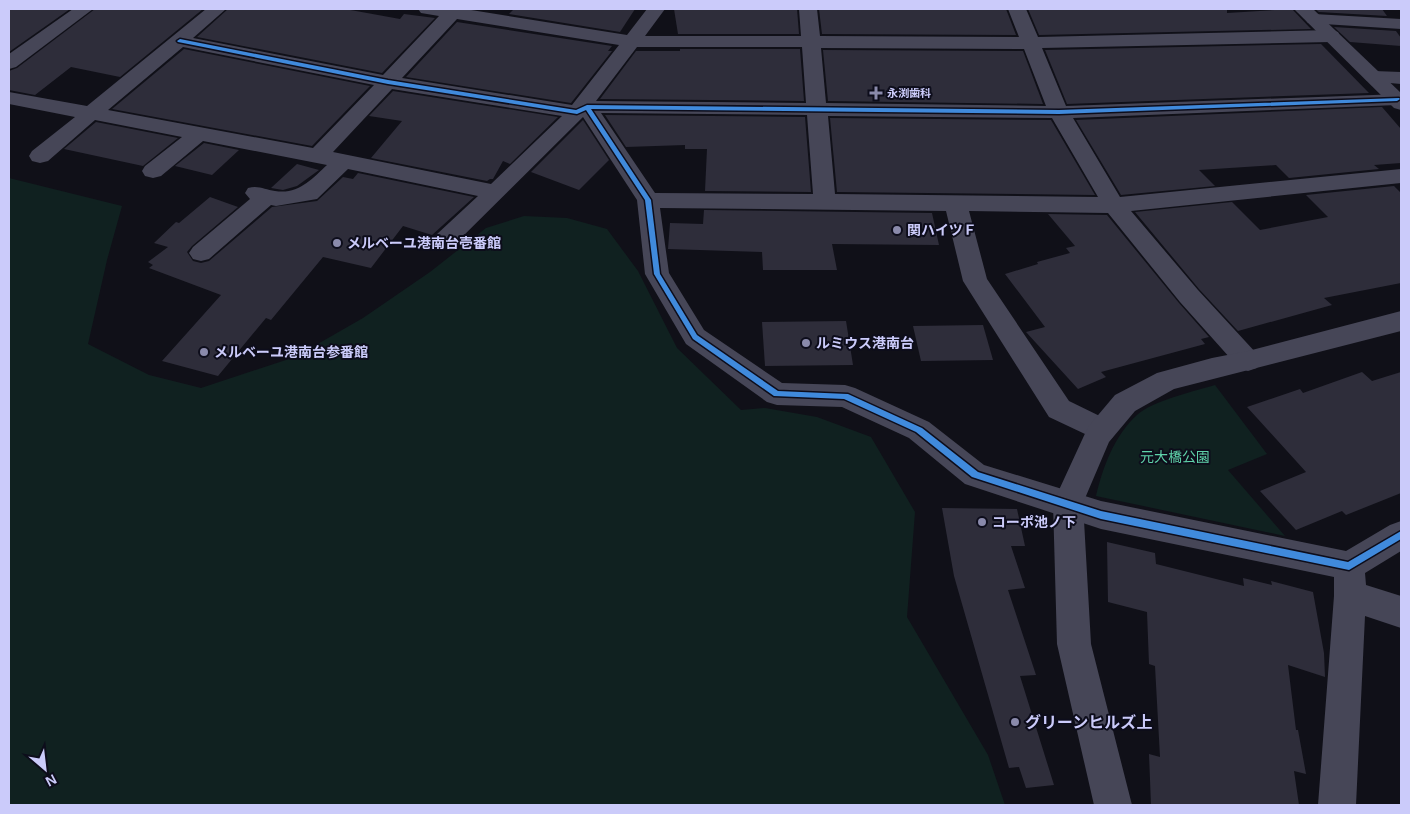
<svg xmlns="http://www.w3.org/2000/svg" width="1410" height="814" viewBox="0 0 1410 814" font-family="Helvetica,'Noto Sans JP',sans-serif">
<style>
.green{fill:#102120}
.building{fill:#2e2d3a}
.lines{fill:none;stroke-linecap:round;stroke-linejoin:round}
.minor{fill:#464657;fill-rule:evenodd}
.tertiary{fill:#464657;fill-rule:evenodd}
.cycleway-casing{stroke:#0d0d1b;stroke-width:3}
.cycleway{fill:#408adc;fill-rule:evenodd}
.poi-dot{fill:#8a8aab;stroke:#0d0d1b;stroke-width:2}
.labels{text-anchor:middle;dominant-baseline:central;stroke-width:4;stroke-linejoin:round;paint-order:stroke}
.far-poi-label{font-size:11px;font-weight:bold;fill:#cbcbfa;stroke:#0d0d1b;text-anchor:start}
.poi-label{font-size:14px;font-weight:bold;fill:#cbcbfa;stroke:#0d0d1b;text-anchor:start}
.park-label{font-size:14px;fill:#5fd2a9;stroke:#0d0d1b}
.near-poi-label{font-size:16px;font-weight:bold;fill:#cbcbfa;stroke:#0d0d1b;text-anchor:start}
</style>
<rect width="100%" height="100%" fill="#101018"/>
<g class="green">
<path d="M9,178l113,28 -15,54 -19,84 61,31 52,13 94,-31 68,-39 67,-46 56,-44 38,-12 43,2 40,11 31,42 39,77 64,62 24,-2 52,9 54,20 44,75 -8,105 81,138 17,50h-996z"/>
<path d="M1215,385l52,69 -39,16 57,66 -189,-40c7,-29 18,-60 41,-81 15,-14 58,-24 78,-30z"/>
</g>
<g class="building">
<path d="M9,9h61l-61,43z"/>
<path d="M95,9h108l-83,68 -49,-10 -36,28 -26,-5v-19l8,-3z"/>
<path d="M228,9h117l55,10 4,-5 31,4 -53,55 -185,-36z"/>
<path d="M514,9h121l-15,23 -111,-18z"/>
<path d="M674,9h123l2,25h-121z"/>
<path d="M819,9h187l10,26 -194,-1z"/>
<path d="M1028,9h199v4l65,-4 19,20 -272,6z"/>
<path d="M1315,9h67l5,7 -68,-4z"/>
<path d="M457,22l155,24 -4,5h4l-41,52 -165,-26z"/>
<path d="M1334,27l62,4 5,7v8l-51,-4z"/>
<path d="M1321,44l48,49 -302,11 -22,-54z"/>
<path d="M184,49l186,37 -58,60 -200,-37z"/>
<path d="M680,49h120l4,52 -204,-2 36,-48h44z"/>
<path d="M823,50l200,1 20,53 -215,-3z"/>
<path d="M393,91l165,26 -48,47 -7,-3 -10,18h-3l-3,2 -116,-23 31,-37 -33,-5z"/>
<path d="M1382,107l19,22v34l-27,2 5,4 -90,9 -13,-13 -77,5 16,16 -94,9 -45,-75z"/>
<path d="M605,115l200,2 6,75 -106,-1 2,-42h-22v-4l-59,2z"/>
<path d="M830,118l221,2 44,75 -258,-3z"/>
<path d="M583,120l26,40 -30,30 -48,-18z"/>
<path d="M96,122l82,16 -35,28 -79,-17z"/>
<path d="M204,143l35,7 -27,25 -37,-9z"/>
<path d="M297,164l22,6 -22,16 -14,4 -12,-2z"/>
<path d="M358,173l116,24 -42,38 -29,-9 -32,42 -48,-11 -52,63 -5,-2 -48,58 -56,-15 59,-66 -72,-27 4,-3 -5,-3 20,-15 -14,-4 22,-21 3,1 31,-26 28,10 -46,39 -5,6 6,9 8,2 8,-2 63,-54 45,-6 26,-24 10,2z"/>
<path d="M1394,186l7,7v90l-77,15 8,7 -94,26 -39,-42 -64,-77 97,-10 28,28 68,-13 -22,-22z"/>
<path d="M704,210l228,3 7,32 -107,-1 5,26h-74l-1,-18 -94,-3 2,-26 33,1z"/>
<path d="M1048,214l59,1 72,88 30,34 -8,2 4,5 -104,28 5,5 -28,12 -52,-57 19,-5 -40,-53 33,-10 -1,-2 33,-9 -4,-5 9,-2z"/>
<path d="M846,321l7,44 -88,1 -3,-44z"/>
<path d="M983,325l10,35 -72,1 -8,-35z"/>
<path d="M1362,372l10,9 29,-9v121l-55,22 -4,-4 -46,19 -36,-39 46,-19 -59,-65 53,-18 3,4z"/>
<path d="M942,508l75,1 8,37h-14l14,42 -17,2 28,85 -16,1 34,109 -28,3 -7,-21 -10,1 -55,-192z"/>
<path d="M1107,542l48,11 1,11 88,22 -1,-8 29,7 -1,-4 42,11 11,61 1,24 -37,-12 8,65h2l8,44 -12,-3 5,34h-148l-2,-51 11,3 -5,-91 -6,-2 -2,-52 -39,-10z"/>
</g>
<g class="lines">
<g class="minor">
<path d="M73,9h20l-77,58 -7,2v-15z"/>
<path d="M206,9h20l-33,29 190,37 56,-59 -18,-3 -3,-4h47l162,26 20,-26h18l-20,27h156l-2,-27h18l3,27 199,1 -11,-28h18l12,28 293,-7 7,2 2,4 -2,4 -7,2 -289,6 24,58 335,-12v10l-4,1 -324,13 47,79 281,-28v14l-270,28 67,79 59,64 4,7 -4,7 -9,3 -9,-3 -59,-66 -72,-89 -139,-2 18,68 82,122 43,21 4,8 -4,8 -10,4 -53,-25 -86,-136 -17,-70 -286,-3 9,65 35,57 78,53 63,2 10,3 74,34 55,43 117,36 245,50 44,-26 11,-4v30l-36,22 1,12 35,11v32l-36,-12 -9,189h-38l16,-209v-19l-233,-48 -136,-45 -56,-46 -67,-31 -65,-2 -10,-3 -81,-58 -41,-70 -8,-74 -54,-83 -131,130 -8,2 -8,-2 -4,-6 4,-6 42,-39 -130,-27 -31,30 -41,7 -5,-1 -62,54 -8,2 -8,-2 -4,-6 4,-6 57,-48 -5,-6 3,-5c11,-3 17,2 27,3 23,4 37,-12 52,-26l-124,-24 -42,35 -8,2 -8,-2 -3,-5 3,-5 37,-29 -87,-17 -47,41 -8,2 -8,-2 -3,-5 3,-5 43,-34 -66,-13v-12l78,14zM457,19l162,26 -47,60 -170,-27zM183,47l191,38 -61,63 -205,-38zM637,47h165l4,56 -210,-2zM821,48l203,1 22,57 -220,-3zM392,89l170,27 -71,68 -158,-32zM601,113l206,2 6,79 -158,-1zM828,116l224,2 46,79 -263,-3z"/>
<path d="M1314,14l87,5v10l-93,-6 -3,-4 3,-4z"/>
<path d="M1374,71l27,1v12l-34,-3 -3,-4 3,-4z"/>
</g>
<g class="tertiary">
<path d="M1294,9h19l88,84v17l-7,-2z"/>
<path d="M1401,311v20l-227,58 -39,22 -26,31 -26,61 8,141 41,161h-38l-37,-161 -4,-141 35,-76 27,-32 42,-22 55,-15 36,-7z"/>
</g>
<defs>
<path id="cycleway" d="M180,39l208,41 188,30 11,-5 472,5 340,-12 1,1 -3,2 -338,13 -468,-5 60,91 9,74 37,61 81,56 70,3 74,34 56,44 123,39 247,51 53,-31v8l-52,31 -248,-51 -129,-42 -56,-45 -72,-33 -70,-3 -81,-57 -39,-65 -9,-74 -59,-90 -9,4 -189,-30 -210,-42 -1,-1z"/>
</defs>
<use href="#cycleway" class="cycleway-casing"/>
<use href="#cycleway" class="cycleway"/>
</g>
<g class="poi-dot">
<path d="M873.5 85.5h5v5h5v5h-5v5h-5v-5h-5v-5h5z"/>
<circle cx="897" cy="230" r="5"/>
<circle cx="337" cy="243" r="5"/>
<circle cx="806" cy="343" r="5"/>
<circle cx="204" cy="352" r="5"/>
<circle cx="982" cy="522" r="5"/>
<circle cx="1015" cy="722" r="5"/>
</g>
<g class="labels">
<g class="far-poi-label">
<text x="887" y="93">永渕歯科</text>
</g>
<g class="poi-label">
<text x="907" y="230">関ハイツＦ</text>
<text x="347" y="243">メルベーユ港南台壱番館</text>
<text x="816" y="343">ルミウス港南台</text>
<text x="214" y="352">メルベーユ港南台参番館</text>
<text x="992" y="522">コーポ池ノ下</text>
</g>
<g class="park-label">
<text x="1175" y="457">元大橋公園</text>
</g>
<g class="near-poi-label">
<text x="1025" y="722">グリーンヒルズ上</text>
</g>
</g>
<rect width="1410" height="814" fill="none" stroke="#cbcbfa" stroke-width="20"/>
<g transform="translate(45 769) rotate(152)" stroke="#0d0d1b" stroke-width="4" paint-order="stroke">
<path d="M0-4L9 19L0 12L-9 19Z" fill="#cbcbfa"/>
<text y="-8" font-size="14" font-weight="bold" text-anchor="middle" fill="#cbcbfa">N</text>
</g>
</svg>
